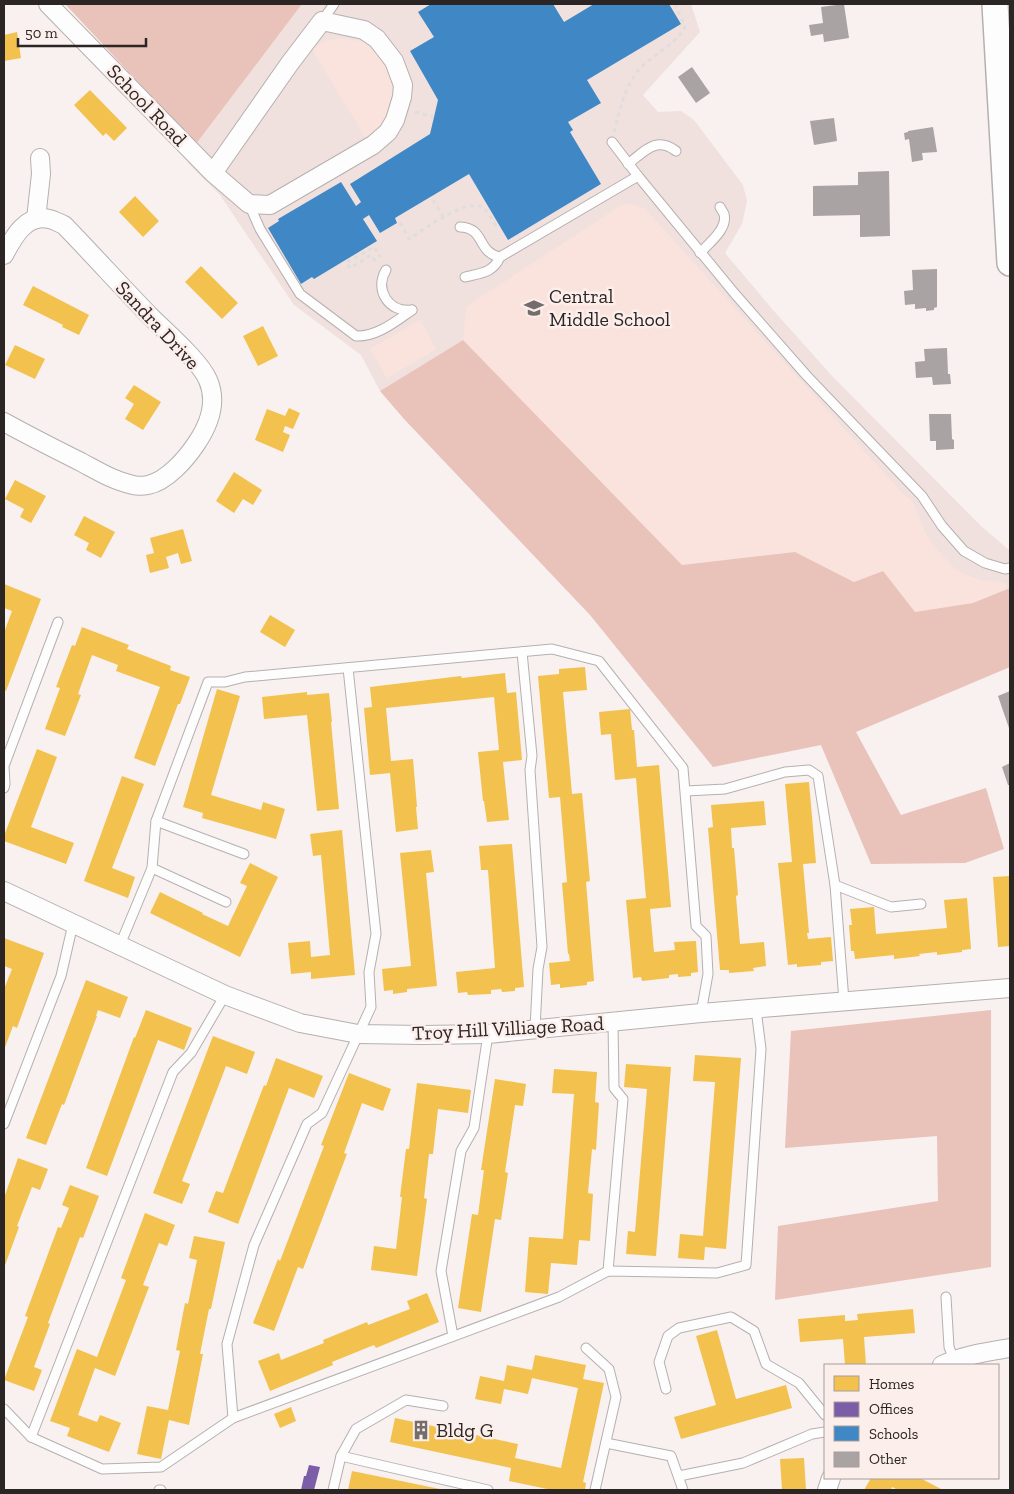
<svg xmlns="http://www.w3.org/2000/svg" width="1014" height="1494" viewBox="0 0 1014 1494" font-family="'Zilla Slab',serif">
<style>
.built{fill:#f1e1de}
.green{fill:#fbe3dd}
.forest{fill:#e9c2b9}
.homes{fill:#f2c14e}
.offices{fill:#7b5ea7}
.schools{fill:#3f88c5}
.building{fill:#a9a4a3}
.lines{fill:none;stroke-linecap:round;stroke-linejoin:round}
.lane-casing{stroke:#b5b0af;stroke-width:11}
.street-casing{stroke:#b5b0af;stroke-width:20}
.secondary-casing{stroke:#b5b0af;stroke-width:28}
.path{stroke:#dfdddd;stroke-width:3;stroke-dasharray:4 4;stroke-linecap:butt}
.lane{stroke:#fefdfd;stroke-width:9}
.street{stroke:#fefdfd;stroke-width:18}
.secondary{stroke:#fefdfd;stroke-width:25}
.labels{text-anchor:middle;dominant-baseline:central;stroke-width:5;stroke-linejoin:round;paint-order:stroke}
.street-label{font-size:20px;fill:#2b2624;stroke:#fceeeb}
.poi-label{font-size:20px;fill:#2b2624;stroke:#fceeeb;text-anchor:start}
</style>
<rect width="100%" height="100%" fill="#f8f1ef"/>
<path class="built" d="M302,4h389l9,28 -57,63 15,17 23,-1 13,9 49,65 4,16 -5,23 -17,29 48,57 60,67 148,149 28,24 1,5v33l-37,15 -58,9 -32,-41 -88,-19 -113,13 -219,-225 -83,51 -19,-36 -67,-50 -74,-110 -32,-32 8,-19z"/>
<g class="green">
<path d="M341,38l23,4 13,12 11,15 4,16v15l-5,15 -9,13 -12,10 -54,-89 13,-8z"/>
<path d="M623,204l11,1 11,4 258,285 9,7 12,29 8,14 22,24 12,7 15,5 25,3 -1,6 -32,14 -58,9 -32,-41 -29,11 -59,-30 -113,13 -219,-225 3,-33z"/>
<path d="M420,320l16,29 -49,29 -17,-29z"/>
</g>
<g class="forest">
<path d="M65,4h237l-106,140z"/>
<path d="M463,340l219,225 113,-13 59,30 29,-11 32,41 58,-9 37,-15v79l-154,65 45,83 85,-27 18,61 -39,14 -94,1 -50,-119 -108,22 -123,-152 -186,-196 -24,-28z"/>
<path d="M991,1010v257l-216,33 3,-74 160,-25 -1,-65 -152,12 6,-117z"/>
</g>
<g class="homes">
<path d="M17,32l4,26 -17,3v-26z"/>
<path d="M90,90l37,38 -13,13 -8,-8 -3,3 -29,-31z"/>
<path d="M135,196l24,25 -16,16 -24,-25z"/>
<path d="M201,266l37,37 -16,16 -37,-37z"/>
<path d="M33,286l56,29 -10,20 -17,-8 1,-2 -40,-20z"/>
<path d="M263,326l15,30 -20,10 -15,-30z"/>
<path d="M15,345l30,14 -10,20 -30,-14z"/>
<path d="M134,385l27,17 -18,28 -18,-11 9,-15 -9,-6z"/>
<path d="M289,408l11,5 -7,16 -8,-3 -2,6 7,3 -7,17 -28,-12 12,-31 18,7z"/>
<path d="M234,472l28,18 -9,15 -10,-6 -9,14 -18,-12z"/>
<path d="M15,480l31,16 -15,27 -11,-6 4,-8 -19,-10z"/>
<path d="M84,516l31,16 -14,26 -15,-8 3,-7 -15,-8z"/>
<path d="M183,529l9,32 -11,3 -3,-11 -12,4 3,11 -19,5 -4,-18 8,-2 -4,-15z"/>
<path d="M4,584l37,15 -35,92 -2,-1v-60h1l7,-19 -8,-3z"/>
<path d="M270,615l25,15 -10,17 -25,-15z"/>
<path d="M82,627l47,18 -2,4 44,17 -1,4 20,7 -10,27h-2l-23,62 -21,-8 26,-71 -44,-16 2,-6 -26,-10 -14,39 3,1 -16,41 -20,-7 15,-41 -4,-1 16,-42 3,1z"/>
<path d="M585,667l2,23 -24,2 9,102 10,-1 8,88 -4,1 8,99 -7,1v3l-27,3v-4l-9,1 -2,-22 21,-2 -1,-7h-1l-6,-71 5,-1 -7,-85 -11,1 -11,-122 21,-2v-5z"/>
<path d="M505,673l2,20 9,-1 6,68 -19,2 6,58 -22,2 -3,-21h-1l-5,-49 21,-2 -5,-53 -108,11 5,53 22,-2 4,48h-1l2,22 -22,3 -6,-59 -20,2 -6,-67 8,-1 -2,-20 91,-11 1,2z"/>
<path d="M217,689l23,7 -29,99 50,15 2,-8 22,7 -9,30 -74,-21 1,-5 -20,-6z"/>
<path d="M307,692v3l22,-2 3,29h-1l8,87 -22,2 -10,-96 -43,4 -2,-22z"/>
<path d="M630,709l2,21h2l3,37 22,-2 12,142 -21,2 4,43 21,-2 -1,-8 22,-1 2,31 -7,1v3l-13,1v-3l-9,1v3l-27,3 -1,-4 -8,1 -7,-78 20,-2 -10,-120 -21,2 -4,-46 -10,1 -2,-23z"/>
<path d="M37,749l20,8 -26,70 43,16 -8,21 -62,-23v-5z"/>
<path d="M122,776l22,8 -32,84 23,9 -7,21 -44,-17z"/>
<path d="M809,782l7,81 -13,1 6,69h-2l1,6 23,-2 2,24 -12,1v3l-24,2v-3l-9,1 -10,-102 14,-1 -7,-78z"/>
<path d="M764,801l2,24 -35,3 1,20h2l4,47 -2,1 4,48 24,-2 2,24 -13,2 1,3 -25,2v-3h-9l-12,-142 5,-1 -2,-22z"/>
<path d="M342,830l13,145 -44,4v-7l-20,2 -3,-31 22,-2 1,16 19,-2 -9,-100 -8,1 -3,-22z"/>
<path d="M512,844l12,143 -9,1v3l-13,1 -1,-3 -10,1v4l-23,1 -1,-3 -9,1 -2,-21 39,-4 -7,-98h-7l-2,-24z"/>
<path d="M431,850l3,22 -8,1 11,113 -30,3v3l-14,2v-4l-9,1 -2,-22 29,-3 -11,-113z"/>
<path d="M250,863l28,14 -38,80 -90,-44 10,-21 43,21 -1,1 26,12 19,-40 -7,-3z"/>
<path d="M1010,876v70l-12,1 -5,-70z"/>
<path d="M967,898l4,51 -9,1v2l-25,3v-3l-18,2 1,2 -26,3v-4l-39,4 -1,-8h-3l-2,-26h3l-2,-16 24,-2 2,27 71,-6 -3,-28z"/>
<path d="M4,938l40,15 -27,75 -4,-2 -9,24v-61l8,-20 -8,-3z"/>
<path d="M86,980l42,17 -8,21 -22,-8 -2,6h1l-33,89 -2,-1 -16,41 -20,-7z"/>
<path d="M146,1010l46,18 -8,22 -26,-10 -51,136 -21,-8 48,-131 1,1z"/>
<path d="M213,1036l42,16 -8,22 -21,-8 -44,115 8,3 -8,20 -29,-11z"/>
<path d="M695,1055l46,3 -15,191 -21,-2 -1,13 -26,-2 2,-24 23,2 12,-154 -22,-1z"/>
<path d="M276,1058l47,18 -9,22 -25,-10 -51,136 -30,-12 8,-21 7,2 41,-108 2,1z"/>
<path d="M626,1064l45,3 -15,189 -30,-2 2,-23 7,1 12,-143 -23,-2z"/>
<path d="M554,1069l43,3 -2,30 4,1 -3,47 -4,-1 -4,44 5,1 -3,47 -11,-1 -2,25 -26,-2 -3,31 -23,-2 4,-55 34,2 11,-145 -22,-1z"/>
<path d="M349,1073l42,16 -8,22 -21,-8 -18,50 3,1 -44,115 -5,-2 -24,64 -21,-8 25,-64 2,2 44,-115 -3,-1z"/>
<path d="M495,1079l31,5 -3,22 -8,-1 -10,67 3,1 -7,47 -6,-1 -14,93 -23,-4 14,-94 6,1 6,-45h-3z"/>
<path d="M417,1083l54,7 -3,23 -30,-4 -5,45h-4l-5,44 3,1 -10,77 -46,-6 3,-24 22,3 6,-52h-2l6,-48h3z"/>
<path d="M18,1158l30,11 -8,21 -8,-3 -15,39 2,1 -15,41v-70z"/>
<path d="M70,1185l29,11 -16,42 -3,-1 -32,86 2,1 -16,43 8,3 -8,21 -30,-11 24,-63 -3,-1 33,-89 3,1 8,-20 -7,-3z"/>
<path d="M145,1213l30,12 -8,21 -8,-3 -16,42 6,2 -34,89 -20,-8 -17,47 19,7 3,-7 21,8 -12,29 -42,-16 3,-8 -20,-7 27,-72 20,8 29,-77 -5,-2z"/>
<path d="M194,1236l31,6 -14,67h-2l-9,45h3l-14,71 -20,-5 -8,39 -24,-5 10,-48 21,4 12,-59 -4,-1 9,-47 3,1 9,-44 -8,-2z"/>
<path d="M427,1293l12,29 -63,26 -2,-3 -42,17 1,3 -63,26 -12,-30 21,-8 2,7 43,-17 -1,-3 44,-18 1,3 42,-16 -3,-8z"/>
<path d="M913,1309l2,24 -51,4 2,28h-21l-2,-26 -43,3 -2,-23 47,-4v6l13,-1 -1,-6z"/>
<path d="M717,1330l19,69 50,-14 6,23 -111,31 -7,-22 42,-12 -20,-69z"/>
<path d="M535,1355l51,10 -3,14 21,4 -21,99 3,1 -1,7h-33l-43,-9 2,-13 -121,-26 5,-24 123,26 -3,14 46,10 17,-80 -46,-10 -4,16 -24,-5 -3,15 -26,-5 5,-23 24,5 3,-16 25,5z"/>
<path d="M291,1407l5,14 -16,7 -6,-14z"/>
<path d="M804,1458l2,32h-24l-2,-31z"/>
<path d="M352,1471l88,18v1h-92z"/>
<path d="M871,1478h49l23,12h-45l-6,-3 -1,3h-27z"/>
</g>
<path class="offices" d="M309,1465l11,2 -6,23h-13l3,-14h2z"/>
<path class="schools" d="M431,4h122l11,18 30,-18h75l12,20 -94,56 14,23 -33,19 5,8 -3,2 31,52 -93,56 -39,-66 -74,44 2,5 -17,10 -11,-18 -6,4 14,22 -63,38 -2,-2 -11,7 -33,-56 11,-7 -1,-2 63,-37 15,24 5,-4 -11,-18 80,-50 8,-34 -28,-49 24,-14 -16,-25z"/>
<g class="building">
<path d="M844,4l5,34 -25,4 -1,-8 -12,2 -2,-11 14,-2 -2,-16z"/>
<path d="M692,67l18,26 -14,10 -18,-26z"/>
<path d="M834,118l3,23 -23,4 -4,-24z"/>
<path d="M933,127l4,25 -15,1 1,7 -11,2 -3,-23 -4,1 -1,-7 4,-1v-1z"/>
<path d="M889,171l1,65 -30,1v-22l-47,1v-30l45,-1v-13z"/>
<path d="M937,269v38l-3,1v2l-8,1v-3l-11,1v-5l-10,1 -1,-14 9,-1 -1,-20z"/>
<path d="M947,348l1,26h2l1,10 -18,1 -1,-8 -16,1 -1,-16 10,-1 -1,-12z"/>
<path d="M929,414h22l1,25 2,1v9l-18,1v-9h-6z"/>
<path d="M1010,691v40l-12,-35z"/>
<path d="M1010,763v22h-2l-6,-18z"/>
</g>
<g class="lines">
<defs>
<g id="lane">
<path d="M322,21l12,-17"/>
<path d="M612,142l26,34 97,118 72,82 115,120 20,30 22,25 21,12 20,6 5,-1"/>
<path d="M628,164c17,-13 28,-28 48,-13"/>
<path d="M249,204l11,25 40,65 56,42c21,1 40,-15 56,-26"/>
<path d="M460,227c26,1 16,25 40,30"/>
<path d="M700,253c9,-10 28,-24 24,-39 -1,-2 -3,-5 -4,-7"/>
<path d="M386,270c-12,20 3,43 26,40"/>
<path d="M465,277c16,-4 28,-4 35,-20l138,-81"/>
<path d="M522,652l10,104 -2,14 12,177 -4,22 -3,60"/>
<path d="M4,788l1,-4 -1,-18 54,-144"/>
<path d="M686,791l39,-2 60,-17 24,-2 9,6 17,109 9,116"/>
<path d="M156,821l88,33"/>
<path d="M152,868l74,34"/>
<path d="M835,885l56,22 30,-3"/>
<path d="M120,945l32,-77 4,-47 52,-139h17l20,-5 307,-28 47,12 84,107 13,158 10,10 2,38 -7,39"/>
<path d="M4,1124l57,-148 12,-52"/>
<path d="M608,1271l15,-172 -9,-11 -1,-66"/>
<path d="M946,1297l3,50 5,13"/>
<path d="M453,1336l-12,-65 20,-120 13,-23 14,-94"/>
<path d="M586,1348l23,21 7,28 -21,93"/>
<path d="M666,1389l-7,-27 9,-26 11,-8 52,-11 23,14 12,33 33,19 26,32"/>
<path d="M4,1409l27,28 71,32 59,-2 72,-49 326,-121 49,-26 109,2 29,-8 15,-216 -5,-40"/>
<path d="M233,1418l-6,-74 27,-99 53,-121 15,-11 49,-106 -2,-35 7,-38 -28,-266"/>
<path d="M31,1437l142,-365 18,-19 34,-58"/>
<path d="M606,1443l65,13 12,34"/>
<path d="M341,1456l147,34"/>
<path d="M679,1476l64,-13 69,-29 13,-2"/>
<path d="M159,1490h2"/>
<path d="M333,1490l8,-34 15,-27 50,-29 37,6"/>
</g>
<g id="street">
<path d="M48,4l165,169 36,31 21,1 103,-60 15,-13 7,-12 7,-23 1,-12 -9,-24 -17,-22 -13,-9 -42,-9 -32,42 -77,110"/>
<path d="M36,219l5,-45 -1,-16"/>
<path d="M4,255c9,-17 22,-42 45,-36 5,1 10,4 15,6 29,30 57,61 86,91 15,15 50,45 58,64 10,23 1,45 -12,64 -10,15 -29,37 -48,41 -5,1 -11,1 -15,0 -19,-4 -35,-14 -52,-23 -26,-13 -52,-26 -77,-40"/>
<path d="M4,891l221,104 75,28 58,11 65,1 65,-1 213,-21 309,-25"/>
<path d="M942,1365c22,-10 45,-13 68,-17"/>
<path d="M827,1490l4,-12"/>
</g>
<path id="secondary" d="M995,4l15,259"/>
</defs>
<use href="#lane" class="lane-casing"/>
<use href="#street" class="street-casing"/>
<use href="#secondary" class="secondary-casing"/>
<g class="path">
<path d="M415,112l19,5"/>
<path d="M614,132c6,-21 10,-44 24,-61 14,-17 37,-25 47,-44l-10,-23"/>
<path d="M433,200l11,18"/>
<path d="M400,223l9,16c14,-9 57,-41 73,-32 7,5 11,14 16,22"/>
<path d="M375,261l-4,-6 -21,13 -4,-5 28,-16 6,10"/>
</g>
<use href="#lane" class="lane"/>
<use href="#street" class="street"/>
<use href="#secondary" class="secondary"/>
</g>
<defs>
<symbol id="school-bare" viewBox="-9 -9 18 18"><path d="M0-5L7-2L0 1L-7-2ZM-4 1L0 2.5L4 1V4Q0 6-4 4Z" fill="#736d6b" stroke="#fceeeb" stroke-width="2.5" paint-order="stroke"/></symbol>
<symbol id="building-bare" viewBox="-9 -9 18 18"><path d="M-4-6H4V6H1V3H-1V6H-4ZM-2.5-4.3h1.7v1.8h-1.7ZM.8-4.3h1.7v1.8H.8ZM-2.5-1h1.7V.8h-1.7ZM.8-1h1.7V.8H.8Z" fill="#736d6b" stroke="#fceeeb" stroke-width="2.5" paint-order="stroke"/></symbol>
</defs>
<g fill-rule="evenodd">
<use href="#school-bare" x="520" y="294" width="28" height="28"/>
<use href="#building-bare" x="407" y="1416" width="28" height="28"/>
</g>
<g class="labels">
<g class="street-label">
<text transform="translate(147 105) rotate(46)">School Road</text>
<text transform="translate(158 325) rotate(47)">Sandra Drive</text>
<text transform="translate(508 1028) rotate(-3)">Troy Hill Villiage Road</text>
</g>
<g class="poi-label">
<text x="549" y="296">Central<tspan x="549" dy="23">Middle School</tspan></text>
<text x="436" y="1430">Bldg G</text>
</g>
</g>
<rect width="1014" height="1494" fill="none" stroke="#2b2624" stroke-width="10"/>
<rect x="824" y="1364" width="175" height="115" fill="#fceeeb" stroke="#a89e9b"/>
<rect x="834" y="1376" width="25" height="15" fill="#f2c14e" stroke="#a89e9b"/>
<text x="869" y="1389" font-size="15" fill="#2b2624">Homes</text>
<rect x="834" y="1402" width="25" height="15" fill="#7b5ea7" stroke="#a89e9b"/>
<text x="869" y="1414" font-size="15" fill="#2b2624">Offices</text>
<rect x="834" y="1426" width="25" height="15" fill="#3f88c5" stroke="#a89e9b"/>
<text x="869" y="1439" font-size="15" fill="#2b2624">Schools</text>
<rect x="834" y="1452" width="25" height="15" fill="#a9a4a3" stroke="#a89e9b"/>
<text x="869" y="1464" font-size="15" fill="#2b2624">Other</text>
<path d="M18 38v8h128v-8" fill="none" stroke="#2b2624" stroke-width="2.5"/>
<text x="25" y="38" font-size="15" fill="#2b2624" stroke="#fceeeb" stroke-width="4" paint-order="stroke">50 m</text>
</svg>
